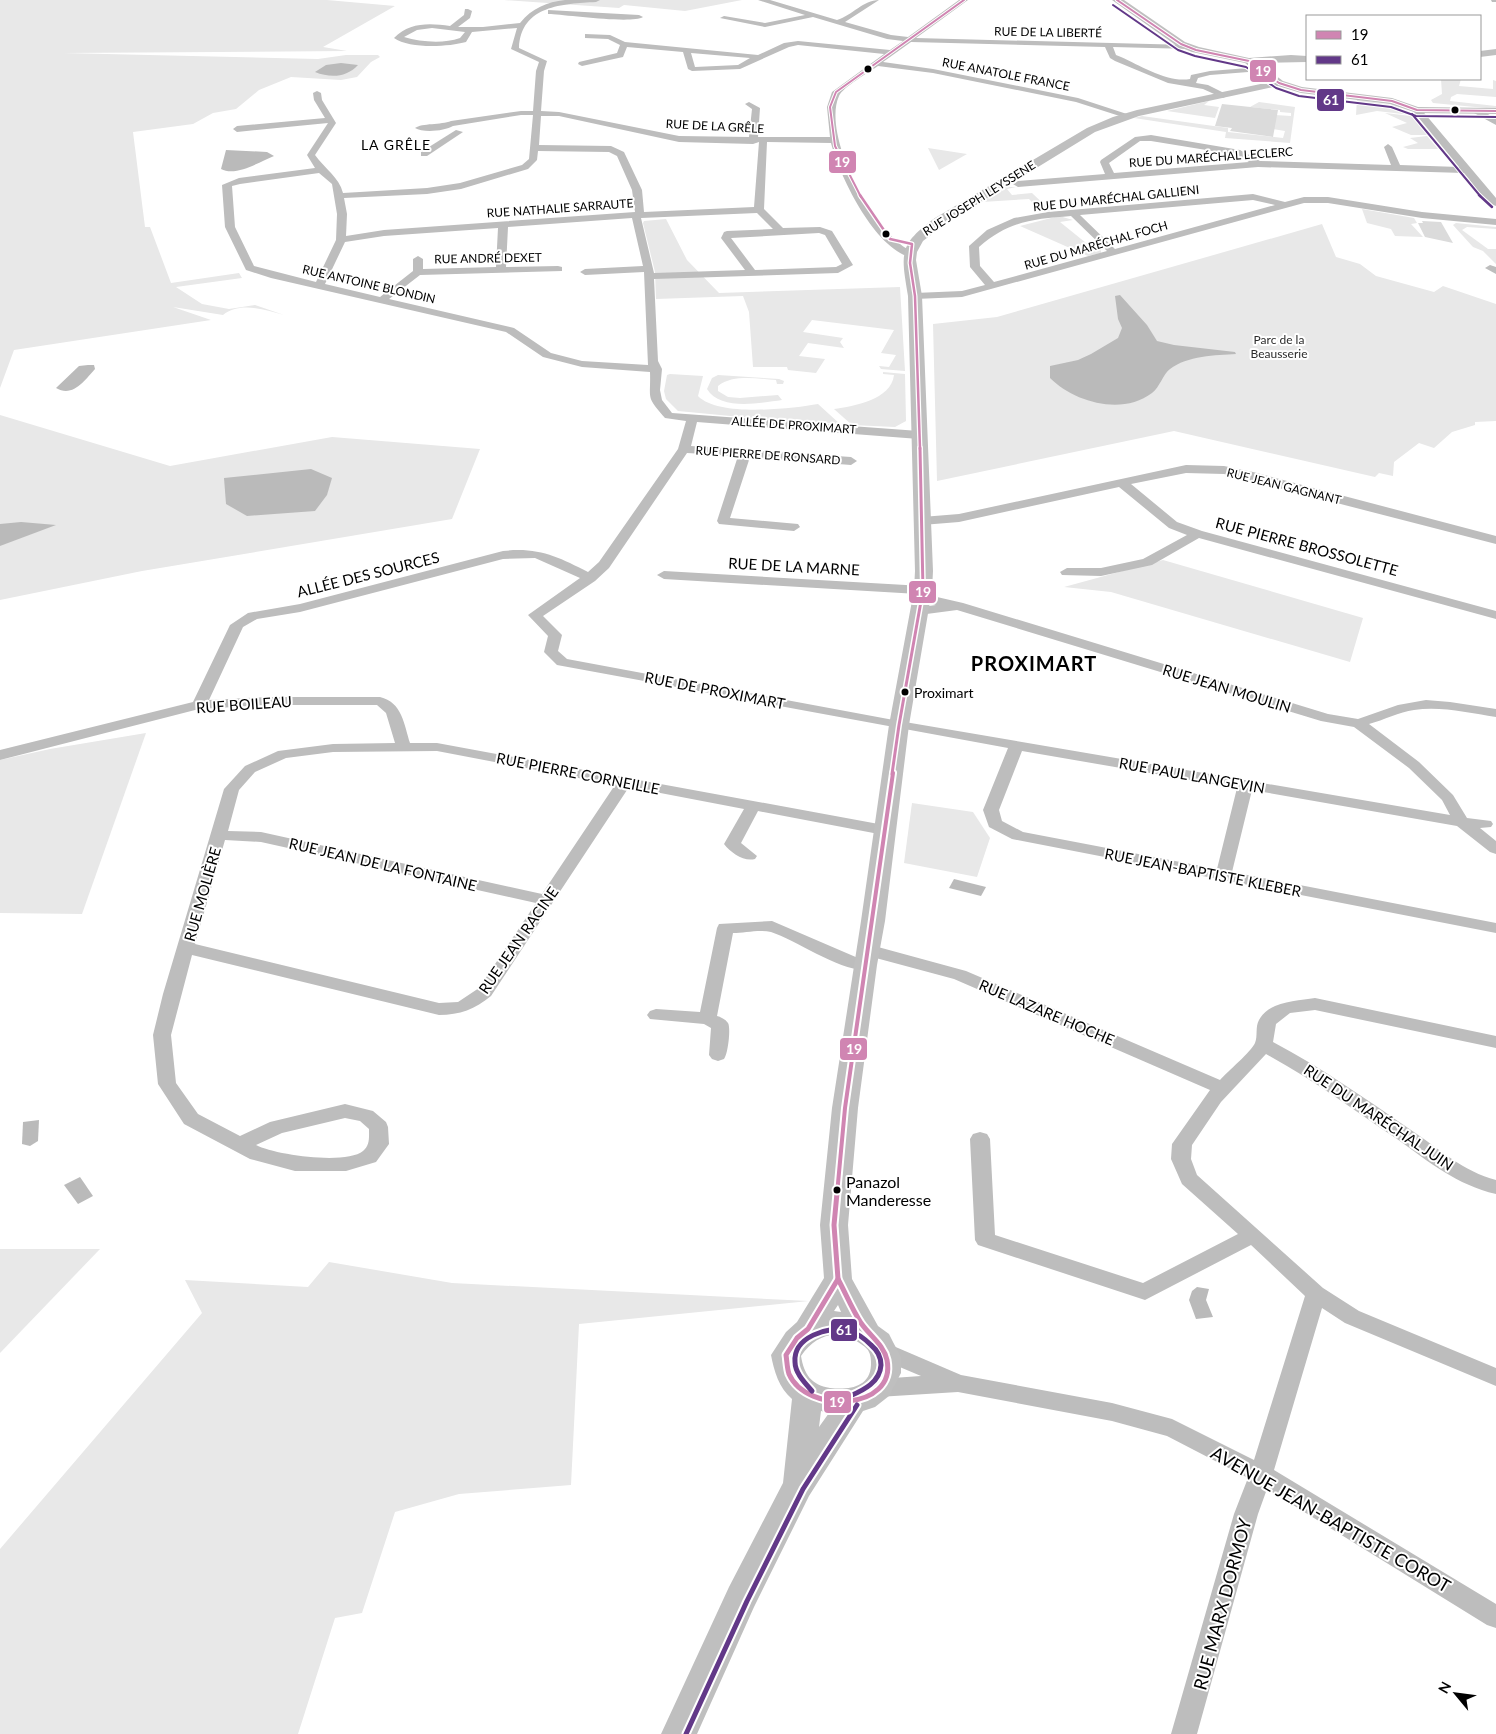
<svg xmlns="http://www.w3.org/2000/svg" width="1496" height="1734" viewBox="0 0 1496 1734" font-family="Lato,sans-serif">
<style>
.green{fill:#e8e8e8}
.water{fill:#bababa}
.building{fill:#dbdbdb}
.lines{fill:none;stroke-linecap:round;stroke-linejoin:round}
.street{fill:#bdbdbd;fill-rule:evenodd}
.secondary{fill:#bfbfbf;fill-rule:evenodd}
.bus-1-far4-casing{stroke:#fff;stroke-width:4}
.bus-1-far3-casing{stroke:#fff;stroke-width:5}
.bus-1-far2-casing{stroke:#fff;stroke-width:6}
.bus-1-far1-casing{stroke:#fff;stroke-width:8}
.bus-1-casing{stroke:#fff;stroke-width:9}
.bus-2-far2-casing{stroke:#fff;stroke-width:4}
.bus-2-far1-casing{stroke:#fff;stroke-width:5}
.bus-2-casing{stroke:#fff;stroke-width:9}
.bus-1-far4{stroke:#d085b2;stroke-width:2}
.bus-1-far3{stroke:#d085b2;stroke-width:2.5}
.bus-1-far2{stroke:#d085b2;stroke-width:3}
.bus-1-far1{stroke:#d085b2;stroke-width:4}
.bus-1{stroke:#d085b2;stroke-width:5}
.bus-2-far2{stroke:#623888;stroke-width:2}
.bus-2-far1{stroke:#623888;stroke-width:2.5}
.bus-2{stroke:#623888;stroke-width:5}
.bus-dot{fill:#000;stroke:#fff;stroke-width:2}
.labels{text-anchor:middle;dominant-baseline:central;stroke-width:4;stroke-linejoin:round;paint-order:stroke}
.far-street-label{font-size:12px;fill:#000;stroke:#fff}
.far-park-label{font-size:12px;fill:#2c2c2c;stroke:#fff}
.far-neighbourhood-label{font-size:14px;letter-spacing:1px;fill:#000;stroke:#fff}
.bus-label{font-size:14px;fill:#000;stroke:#fff;text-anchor:start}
.street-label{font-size:15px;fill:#000;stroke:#fff}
.near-bus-label{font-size:16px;fill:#000;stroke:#fff;text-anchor:start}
.near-street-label{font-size:18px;fill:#000;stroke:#fff}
.district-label{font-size:20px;font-weight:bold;letter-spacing:1px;fill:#000;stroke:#fff}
.line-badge{stroke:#fff;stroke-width:2}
.badge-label{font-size:14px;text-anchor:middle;font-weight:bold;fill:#fff}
</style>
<rect width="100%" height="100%" fill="#fff"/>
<g class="green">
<path d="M0,0h327l68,6 -72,41 24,4 -284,2 255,6 28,-4h32l2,2 -9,5 -14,15 -16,3 -50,-3 -32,13 -23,19 -23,4 -20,11 -60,8 12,95h5l21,56 68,-10 3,5 -66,9 26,17 27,5 26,-4 29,10c-19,-5 -44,-14 -61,0l-50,-8 38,13 -197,30 -14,38z"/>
<path d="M504,0h238l-57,11 -61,-6 -5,3z"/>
<path d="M1441,79h20l-2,7 34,3v-9l3,1v16l-39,-3 -6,3 -1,4 46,5v3l-63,-6 -2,-3 11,-6z"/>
<path d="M1357,99l39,7 15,9 -34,-4 -21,4z"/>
<path d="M1209,101l-5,4 15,2 -4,11 -48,-7z"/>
<path d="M1259,102l36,5 -5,36 -65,-5 1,-6 -92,-14 8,-2 86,12v4l55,6 2,-7 -41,-7 31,-9 16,1v-3l-11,-1v-2l-30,-3z"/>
<path d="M1385,113l26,3 16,19h-16l-19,-8 15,-4z"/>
<path d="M1427,136l11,13h-30l-5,-2 15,-4 -8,-5z"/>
<path d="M928,148l39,6 -28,16z"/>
<path d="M1004,187h12l-9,2 5,6 20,-2 19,18 -9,1 -13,-13 -47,3z"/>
<path d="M1362,209l52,9 3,5 -6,1 12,13 -28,-1 -4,-7 -24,-6z"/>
<path d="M1059,216l14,4 -13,2 26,21 9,-2 6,7v5l-13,3 -68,-30z"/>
<path d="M666,219l21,41 32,33 181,-6 5,84 -24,-2 -2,-3 10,1 7,-12 -15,-2 13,-23 -82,-10 -9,12 40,6 -3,4 4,6 -36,-5 -9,13 26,3 -9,14 -28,-3 -1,-3h-34l-4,-55 -6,-16 -87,3 -1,-27 -12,-49 1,-2z"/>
<path d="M1456,223l40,4v2l-29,-2 -5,3 26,19h8v15l-13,-13 -10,-4 -20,-22z"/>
<path d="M1322,224l14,33 24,7 16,12 58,16 9,-6 53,18v117l-21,1v3l-23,7 -18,16 -15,-5 -25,19 -1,14 -14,-3 -4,4 -201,-46 -237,50 -4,-157 64,-7z"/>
<path d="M883,372l22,2 1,47 -11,6 -43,-2 -18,-16c20,-3 57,-9 60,-34l-11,-1z"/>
<path d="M670,374l33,2 -5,20c20,21 92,13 120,8l22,20 -78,-5 -84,-8 -12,-12 -2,-8 3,-16z"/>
<path d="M718,375l61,4 5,2 -1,3h-6l-1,-4c-18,-1 -43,-6 -58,6v5l10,6 12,1 38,-3 4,5c-22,3 -62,11 -75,-11l5,-11z"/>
<path d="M0,415l170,51 162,-29 148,12 -28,70 -310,52 -142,29z"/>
<path d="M1163,560l200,58 -13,44 -239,-70 -47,-5z"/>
<path d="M146,733l-64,181 -82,-1v-153l50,-11z"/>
<path d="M912,803l61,9 17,26 -13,39 -73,-14z"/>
<path d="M0,1249h100l-100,104z"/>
<path d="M329,1262l123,21 357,18 -230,23 -8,161 -112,9 -64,18 -33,101 -27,5 -37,116h-298v-185l202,-236 -17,-33 123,7z"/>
</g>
<g class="water">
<path d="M341,63l17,2c-12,13 -28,13 -43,7l11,-7z"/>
<path d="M226,150l41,2 7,4c-15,6 -38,21 -53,13z"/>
<path d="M1120,295l27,30 10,16 17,4 61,7 1,2c-20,1 -49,2 -66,15 -7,5 -10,18 -18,24 -30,23 -78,9 -102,-15v-12l28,-6 13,-6 27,-16 4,-10 -4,-9 -3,-23z"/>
<path d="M88,365h6l1,4c-10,11 -22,29 -39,19l23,-22z"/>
<path d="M311,469l21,9 -5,17 -12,16 -68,5 -21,-12 -2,-26z"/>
<path d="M21,522l35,3 -56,21v-22z"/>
<path d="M954,879l32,8 -5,9 -32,-8z"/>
<path d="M39,1120l-1,21 -8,5 -8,-2 1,-22z"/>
<path d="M80,1177l13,19 -15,8 -14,-19z"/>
<path d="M1197,1287l12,2 -3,11 7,17 -17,2 -7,-19 3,-9z"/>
</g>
<g class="building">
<path d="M1222,104l56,6 -5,27 -43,-6 2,-3 -17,-2z"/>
<path d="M1422,221l19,1 12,21 -28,-6 -7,-14h5z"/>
</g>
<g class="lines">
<g class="street">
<path d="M565,0h35l-4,2c-33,2 -75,3 -77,46l28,13 -3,10 -3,40 18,1 120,24 70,1 3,-28 -7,-5 4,-2 11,6 -2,29h72l-3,-30 5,-15 52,-38 -86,-9 -9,2 -49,22 -48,2 -4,-2 -5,-17 -56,-5 -4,10 -41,9 -4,-2 1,-2 38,-9 3,-8 -12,-6 -23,-1v-4l25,1 15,7 133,13 26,-12 14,-2 92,9 13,-9 -16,-2 -74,-22 -48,10 -45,-9 4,-2 41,7 40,-8 -47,-15h12l67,20c16,-5 26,-20 42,-20l-34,22 46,13 17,2 51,-37h9l-52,38 272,7h3v4l-78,-2 3,8 5,2c20,9 47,26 69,22l1,-4 19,-4 51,-4 4,2 -4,2 -51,4 -12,3 -2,5 12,2 18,9 1,2 -4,2 -20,-9 -35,-6 -53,-22 -5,-3 -5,-11 -194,-5 -28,20 50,7 145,29 55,18 -4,3 -53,-17 -143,-29 -55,-7c-9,6 -35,21 -39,30 -18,40 36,140 74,156l2,2 -5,3c-36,-10 -70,-80 -79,-114l-64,-1 -3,67 19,19 37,-1 12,4 21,34 -15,8 -184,6 4,82 4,8 -2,21 2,10 10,13 247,18 6,4 -6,4 -222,-17 -6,24 160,11 6,4 -6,4 -101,-8 -20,61 68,6 2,3 -6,4 -75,-7 -2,-3 21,-65 -51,-3 -78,115 -14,13 -52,35 19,19 -4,16 9,8 332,62 551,94 -8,-15 -33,-32 -55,-41 -33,-6 -364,-111 -38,5 -5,-1 -2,-3 2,-3 22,-3 -20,-5 -2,-3 4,-3 -254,-15 -7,-4 7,-4 259,15 7,4 -6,4 39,9 365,111 30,5 40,-14 28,-5 24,2 46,7v8c-27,-4 -55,-11 -82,-7 -15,2 -30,10 -45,14l50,38 34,33 14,23 24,3 2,3 -2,3 -11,1 16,13v13l-6,-2 -33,-26 -205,-36 -20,82 264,51v10l-484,-94 -23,-12 -6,-17 25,-62 -451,-83 -13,-13 4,-16 -20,-21 52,-37 -45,-20 -32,1 -203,53 -43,7 -14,8 -34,73 58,-3h113c22,5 24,27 30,46h27l447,82 6,2 2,3 -2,3 -6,2 -126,-24 -17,32 16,13 -2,3c-11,3 -24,-6 -31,-15l20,-35 -115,-22 -138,209c-16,13 -31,19 -52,19l-247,-60 -21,80 5,48 22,31 42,22 30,-14 75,-18 28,7 13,11 2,5 1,17 -13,18 -30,9h-51l-45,-12 -66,-35 -26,-40 -5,-49 10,-41 61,-205 21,-23 33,-15 55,-7 62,-1 -9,-30 -9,-8h-110l-68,4 -199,51v-10l193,-48 37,-77 18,-12 52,-9 203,-53c36,-4 55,6 85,21l11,-10 79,-113 8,-28 -21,-3c-20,-23 -14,-18 -15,-46l-68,-5 -39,-10 -37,-25 -235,-54 -25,-8 -21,-43 -3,-42 17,-7 76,-10 -8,-13 21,-32 -91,9 -4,-3 4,-3 88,-8 -11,-18 -1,-7 4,-2 4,2 1,7 14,23 -21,32c10,14 24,22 28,38l84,-5 33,-5 62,-18 7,-6 4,-44h-12l-68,11c-8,5 -30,7 -38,2 7,-5 26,-3 36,-7l70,-10h12l3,-40 3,-9 -28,-13 6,-21 -45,4 -6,10c-18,5 -57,7 -72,-4 15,-16 36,-15 56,-12l14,-11 1,-6h3l4,2 -2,7 -12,9h25l37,-4c12,-15 27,-21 45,-23zM432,28l33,4 -5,6c-17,6 -39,4 -56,-1l13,-7zM691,53l59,5 -12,7 -43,2zM541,116h18l120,26 74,2 6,-2 -5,65 -110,5 -2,-22 -18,-38 -13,-6 -72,-1zM538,151l71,1 8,4 15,34 3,22 -251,18 -38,6 1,-22 -3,-16 83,-4 34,-5 67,-20 9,-9zM319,173l13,11 5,30 -1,26 -20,42 -62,-16 -19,-39 -3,-41 8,-2zM757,213l16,16 -46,2 -3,1 -3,6 24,32 -91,3 -13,-55zM632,218l11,48 -58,3 -5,3 5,3 59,-3 4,93 -66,-4 -31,-8 -37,-25 -125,-29 31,-24 142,-4v-4l-4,-1 -52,1 2,-40zM498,228l-2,39 -73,2v-10l-5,-3 -5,3v12l-33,26 -55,-13 20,-42 39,-6zM819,233l6,2 17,29 -6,3 -81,3 -24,-32zM437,751l178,34 -73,109 -281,-62 -33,-1 11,-41 16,-18 31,-14 47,-6zM1022,751l215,37 -20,81 -194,-37 -21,-11 -3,-11zM225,840l36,2 275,61 -57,85 -21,14 -19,1 -244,-59zM345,1118l15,3 9,8c0,9 1,16 -6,22 -17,14 -88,4 -107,-6l26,-12z"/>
<path d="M1491,0h5v2h-4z"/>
<path d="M548,10l91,5 4,2c-11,7 -76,-2 -92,-3h-3z"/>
<path d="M1414,108h6l76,90v8c-13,-5 -23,-23 -32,-33l-206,-6 -240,20 -5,-3 5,-3 87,-7 -5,-12 1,-2 34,-23 16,-2 89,15 20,11 131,4 -7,-18 4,-3 4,3 8,18 59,2 -45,-55zM1140,141h11l86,14 12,7 -135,11 -5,-10z"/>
<path d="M1474,109h6l16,10v6l-22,-12z"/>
<path d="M456,130l7,2 -36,24h-6v-4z"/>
<path d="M1253,194l32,8 19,-5h24l94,15 74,7v6l-74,-7 -94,-15h-24l-342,94 -47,2 -5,-3 5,-3 47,-2 23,-6 -15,-18 -1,-21 18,-16 27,-12 34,-6zM1253,200l22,5 -160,44 -35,-34zM1071,216l36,35 -113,31 -14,-16 -1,-19c29,-26 54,-28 92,-31z"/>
<path d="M1490,265l6,2v7l-11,-6z"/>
<path d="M1186,465l38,1 29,6 243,64v8l-272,-70 -38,-1 -55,11 46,38 25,9 294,80v8l-297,-81 -47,27 -51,11 -39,-1 -2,-3 7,-4h34l42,-9 44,-24 -18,-7 -50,-41 -160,35 -37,3 -6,-4 6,-4 37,-3z"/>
<path d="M772,921l86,37 13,3 3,4 -3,4c-25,7 -74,-29 -100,-37 -11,-3 -27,1 -38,1l-16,83c4,1 8,3 11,7 3,5 0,31 -4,36l-6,2 -6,-2 -3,-4 2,-27 -7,-4 -54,-5 -3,-4 3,-4 6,-2 44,3 17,-84 2,-4z"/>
<path d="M867,944l99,27 254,109c8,-9 31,-28 35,-37 3,-7 0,-16 4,-23 10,-19 38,-19 56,-22l181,38v12l-181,-38 -25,3 -14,11 -3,18c49,26 93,57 138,88 27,18 53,42 85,50v14c-39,-9 -67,-32 -99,-55 -43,-29 -85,-60 -131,-85l-45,48 -29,43 -1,14 6,16 126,113 36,23 137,57v18l-151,-63 -23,-15 -48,162 222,134v24l-9,-3 -220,-136 -9,25 -61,220h-26l63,-220 14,-36 -81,-42 -55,-15 -154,-29 -80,5 -8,-3 -3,-6 3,-6 8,-3 43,-3 -45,-19 -3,-6 3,-6 8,-3 77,33 151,28 60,16 82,41 51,-164 -54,-51 -106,55 -167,-55 -3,-5 -5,-101 3,-5 7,-2 7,2 3,5 5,96 148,48 95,-49 -56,-50 -11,-25 1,-15 38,-54 -256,-111 -93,-25 -3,-4 3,-4z"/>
</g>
<g class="secondary">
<path d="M1112,0h12l61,42 14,5 50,11 42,-3 16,1v6l-48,1 24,18 19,6 90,11 26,9 78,1v6l-79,-1 -27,-9 -89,-11 -23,-7 -139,30 -44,16 -150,92 -22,17 -6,11 -1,8 6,36 11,275 -1,19 -23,135 -24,196 -8,44 -19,143 -10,117 4,54 26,47 11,8 4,8 8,15v16l-12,23 -14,11 -12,4 -54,85 -55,111 -57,127h-36l68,-147 54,-104 9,-84c-13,-11 -18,-28 -21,-44l15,-23 11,-10 27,-44 -4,-53 12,-117 29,-187 28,-196 25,-135 1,-19 -7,-275c-7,-43 -10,-51 27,-78l152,-90 26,-11 24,-7 133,-28 -25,-19 -53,-11 -15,-6zM838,1305l3,7 -7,-1zM837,1334c11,3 23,7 31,16 3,5 3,10 3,15 -1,23 -23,25 -41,23 -19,-3 -26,-14 -29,-32 10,-14 19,-20 36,-22zM821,1411l8,2 -10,14z"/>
<path d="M1496,49v6l-16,2v-6z"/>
</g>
<defs>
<g id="bus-1-far4">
<path d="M1117,0l64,44 15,6 53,11 30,22 22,7 91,11 25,9 79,1"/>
<path d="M861,197l-26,-51 -5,-39 6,-15 128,-92"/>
</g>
<path id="bus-1-far3" d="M860,195l30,44 22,5 -2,19 5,33 5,153"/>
<path id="bus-1-far2" d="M892,774l7,-49 24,-135 -3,-142"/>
<path id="bus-1-far1" d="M837,1194l8,-86 48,-335"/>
<g id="bus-1">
<path d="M837,1193l-3,32 4,54"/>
<path d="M838,1279c8,15 14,30 23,44 9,13 23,22 26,37 10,50 -80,55 -98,14 -2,-6 -2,-13 -3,-19l11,-17 11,-9z"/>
</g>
<g id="bus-2-far2">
<path d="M1113,5l65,45 17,6 51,11 30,21 23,8 92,11 25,9 80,1"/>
<path d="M1412,114l69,83"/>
</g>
<path id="bus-2-far1" d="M1479,195l13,12"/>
<g id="bus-2">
<path d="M812,1391c-7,-8 -17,-18 -17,-29 -2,-25 33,-36 53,-32 9,3 16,8 23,15 6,5 10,11 10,20 -1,17 -17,25 -31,31"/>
<path d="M686,1734l61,-133 56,-112 54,-84"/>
</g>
</defs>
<use href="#bus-1-far4" class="bus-1-far4-casing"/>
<use href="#bus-1-far3" class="bus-1-far3-casing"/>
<use href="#bus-1-far2" class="bus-1-far2-casing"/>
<use href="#bus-1-far1" class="bus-1-far1-casing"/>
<use href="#bus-1" class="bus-1-casing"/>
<use href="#bus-2-far2" class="bus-2-far2-casing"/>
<use href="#bus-2-far1" class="bus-2-far1-casing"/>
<use href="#bus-2" class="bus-2-casing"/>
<use href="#bus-1-far4" class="bus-1-far4"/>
<use href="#bus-1-far3" class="bus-1-far3"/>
<use href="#bus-1-far2" class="bus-1-far2"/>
<use href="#bus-1-far1" class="bus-1-far1"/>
<use href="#bus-1" class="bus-1"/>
<use href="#bus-2-far2" class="bus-2-far2"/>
<use href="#bus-2-far1" class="bus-2-far1"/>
<use href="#bus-2" class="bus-2"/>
</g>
<g class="bus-dot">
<circle cx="868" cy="69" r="4.5"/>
<circle cx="1455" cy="110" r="4.5"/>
<circle cx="886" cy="234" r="4.5"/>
<circle cx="905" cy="692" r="4.5"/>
<circle cx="837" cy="1190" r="4.5"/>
</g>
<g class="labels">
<g class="far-street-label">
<text transform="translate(1048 32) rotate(1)">RUE DE LA LIBERTÉ</text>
<text transform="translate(1006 74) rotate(11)">RUE ANATOLE FRANCE</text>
<text transform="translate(715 126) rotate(3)">RUE DE LA GRÊLE</text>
<text transform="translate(1211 157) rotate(-4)">RUE DU MARÉCHAL LECLERC</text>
<text transform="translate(979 198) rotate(-32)">RUE JOSEPH LEYSSENE</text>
<text transform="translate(1116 198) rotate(-6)">RUE DU MARÉCHAL GALLIENI</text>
<text transform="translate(560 208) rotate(-4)">RUE NATHALIE SARRAUTE</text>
<text transform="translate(1096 245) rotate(-16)">RUE DU MARÉCHAL FOCH</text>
<text transform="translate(488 258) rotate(-1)">RUE ANDRÉ DEXET</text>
<text transform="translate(369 284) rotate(13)">RUE ANTOINE BLONDIN</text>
<text transform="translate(794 425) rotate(4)">ALLÉE DE PROXIMART</text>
<text transform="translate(768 455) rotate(4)">RUE PIERRE DE RONSARD</text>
<text transform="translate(1284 486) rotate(14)">RUE JEAN GAGNANT</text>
</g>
<g class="far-park-label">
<text x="1279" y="339">Parc de la<tspan x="1279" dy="14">Beausserie</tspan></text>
</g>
<g class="far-neighbourhood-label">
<text x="396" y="144">LA GRÊLE</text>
</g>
<g class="bus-label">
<text x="914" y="692">Proximart</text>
</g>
<g class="street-label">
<text transform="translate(1307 546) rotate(15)">RUE PIERRE BROSSOLETTE</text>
<text transform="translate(794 566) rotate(3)">RUE DE LA MARNE</text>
<text transform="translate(368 574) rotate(-14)">ALLÉE DES SOURCES</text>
<text transform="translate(1227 688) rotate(17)">RUE JEAN MOULIN</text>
<text transform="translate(715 690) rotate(11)">RUE DE PROXIMART</text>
<text transform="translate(244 704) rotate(-4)">RUE BOILEAU</text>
<text transform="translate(578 773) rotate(11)">RUE PIERRE CORNEILLE</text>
<text transform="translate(1192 775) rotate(10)">RUE PAUL LANGEVIN</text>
<text transform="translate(383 864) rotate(13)">RUE JEAN DE LA FONTAINE</text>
<text transform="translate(1203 872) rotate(11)">RUE JEAN-BAPTISTE KLEBER</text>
<text transform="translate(202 894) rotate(-74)">RUE MOLIÈRE</text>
<text transform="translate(518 940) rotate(-55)">RUE JEAN RACINE</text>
<text transform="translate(1047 1012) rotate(23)">RUE LAZARE HOCHE</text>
<text transform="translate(1379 1117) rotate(34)">RUE DU MARÉCHAL JUIN</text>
</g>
<g class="near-bus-label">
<text x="846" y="1181">Panazol<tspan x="846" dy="18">Manderesse</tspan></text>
</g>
<g class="near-street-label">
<text transform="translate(1331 1519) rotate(30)">AVENUE JEAN-BAPTISTE COROT</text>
<text transform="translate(1222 1604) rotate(-75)">RUE MARX DORMOY</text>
</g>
<g class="district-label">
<text x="1034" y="663">PROXIMART</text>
</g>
</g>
<g class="line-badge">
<rect x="1249" y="59" width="28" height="24" rx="5" fill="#d085b2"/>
<rect x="1316" y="88" width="29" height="24" rx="5" fill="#623888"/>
<rect x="828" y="150" width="29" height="24" rx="5" fill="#d085b2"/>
<rect x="908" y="580" width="29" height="24" rx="5" fill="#d085b2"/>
<rect x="839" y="1037" width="29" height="24" rx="5" fill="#d085b2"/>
<rect x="830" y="1318" width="28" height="24" rx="5" fill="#623888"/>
<rect x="823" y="1390" width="29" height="24" rx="5" fill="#d085b2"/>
</g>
<g class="badge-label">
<text x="1263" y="76">19</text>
<text x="1331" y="105">61</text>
<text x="842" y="167">19</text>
<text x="923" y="597">19</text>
<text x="854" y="1054">19</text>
<text x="844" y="1335">61</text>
<text x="837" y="1407">19</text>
</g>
<rect x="1306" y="15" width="175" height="65" fill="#ffffff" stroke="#999999"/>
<rect x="1316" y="31" width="25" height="8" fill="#d085b2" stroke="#999999"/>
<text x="1351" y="40" font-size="15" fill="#000000">19</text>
<rect x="1316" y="56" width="25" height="8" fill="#623888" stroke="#999999"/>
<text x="1351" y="65" font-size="15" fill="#000000">61</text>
<g transform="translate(1456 1694) rotate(299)" stroke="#ffffff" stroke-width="4" paint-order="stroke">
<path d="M0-4L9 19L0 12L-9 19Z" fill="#000000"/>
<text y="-8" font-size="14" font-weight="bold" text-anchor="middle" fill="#000000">N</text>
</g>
</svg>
